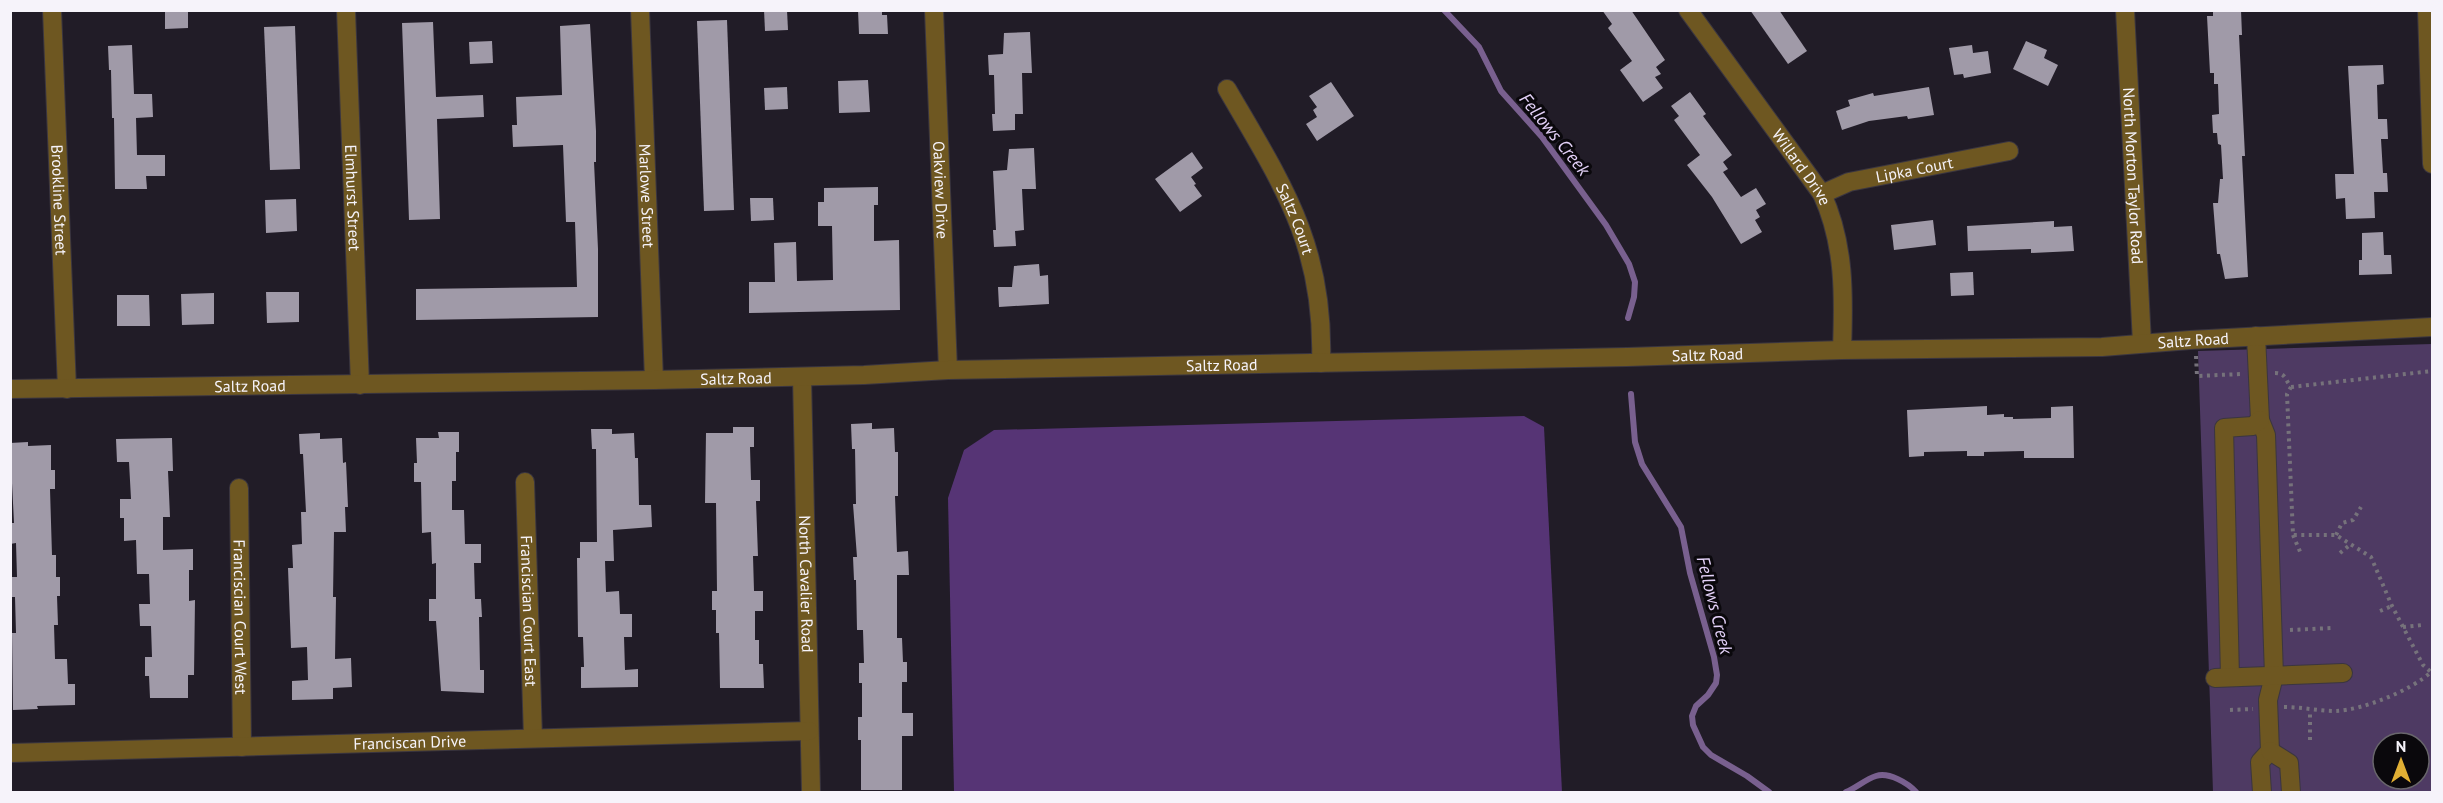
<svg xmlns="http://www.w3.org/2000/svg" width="2443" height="803" viewBox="0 0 2443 803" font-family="'PT Sans',sans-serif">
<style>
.green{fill:#4e3a63;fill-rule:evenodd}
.forest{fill:#563475}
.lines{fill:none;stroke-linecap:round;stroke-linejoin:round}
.stream{stroke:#79608f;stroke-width:6}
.building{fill:#a09aa8}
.minor-casing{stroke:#3b3640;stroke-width:20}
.path{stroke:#76727b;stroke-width:4;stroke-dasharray:3 4.5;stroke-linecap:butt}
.minor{stroke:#6e5721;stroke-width:18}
.labels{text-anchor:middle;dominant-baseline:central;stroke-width:6;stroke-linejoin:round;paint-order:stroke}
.street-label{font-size:16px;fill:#f6f3fa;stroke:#0a080c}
.water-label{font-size:18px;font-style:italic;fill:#e4d2f9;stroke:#0a080c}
</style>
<rect width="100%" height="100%" fill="#211c27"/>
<path class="green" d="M2432,344v448h-219l-15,-441zM2383,743h36v36h-36z"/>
<path class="forest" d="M1524,416l20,11 18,365h-608l-6,-294 16,-48 30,-20z"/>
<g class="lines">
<g class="stream">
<path d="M1444,10l35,37 22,44 41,46 64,88 23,39 6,18 -1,15 -6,21"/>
<path d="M1631,394l4,48 7,22 39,63 9,46 24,84 3,18 -1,8 -8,12 -12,11 -4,10 1,9 10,22 8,8 36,21 22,16"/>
<path d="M1846,792c10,-4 20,-13 30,-16 13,-4 32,7 40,16"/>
</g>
</g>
<g class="building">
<path d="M165,10h23v18l-23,1z"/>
<path d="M764,10h23l1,20 -23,1z"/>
<path d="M858,10h24v5h5l1,19h-29z"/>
<path d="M1602,10h29l34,50 -9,7 5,7 -6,3 8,11 -20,14 -23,-32 12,-9 -24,-33 4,-4z"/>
<path d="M1750,10h29l28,41 -19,13z"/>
<path d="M2213,10h28l1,25h-3l6,121h-3l6,121 -23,2 -5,-25h-3l-4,-51h5l2,-24h3l-2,-34 -3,-1 -1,-11h-4l-1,-18 7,-1 -1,-30h-4v-11h-4l-3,-57h6z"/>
<path d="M727,20l7,190 -30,1 -7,-190z"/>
<path d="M433,22l3,75 47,-2 1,22 -47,2 3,100 -31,1 -7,-197z"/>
<path d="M590,24l6,107v31h-2l4,87v68l-182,3v-31l161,-2 -2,-65h-9l-3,-77 -50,2 -1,-22h5l-1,-28 46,-2 -2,-69z"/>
<path d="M295,26l5,143 -30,1 -6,-143z"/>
<path d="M1030,32l2,41h-10l1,41h-8v16l-22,1 -1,-17h3l-1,-39h-5l-1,-20 15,-1 1,-21z"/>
<path d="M492,41l1,22 -23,1 -1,-22z"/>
<path d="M2026,41l21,9 -3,8 14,7 -10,21 -35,-17z"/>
<path d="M132,45l2,49h18l1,23 -17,1 1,37h28v21h-19l1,13h-32l-1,-71h-2l-1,-48h-2l-1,-24z"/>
<path d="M1972,45l1,8 15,-2 3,22 -27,5 -1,-4 -9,1 -5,-27z"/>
<path d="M2383,65l1,19 -7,1 1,34h9l1,20h-7l2,34h4l1,19h-14l1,26 -29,1 -1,-21 -9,1 -1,-25h19l-6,-108z"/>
<path d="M868,80l2,32 -31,1 -1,-32z"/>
<path d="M1331,82l23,34 -37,25 -11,-17 11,-7 -4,-7 4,-3 -8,-11z"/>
<path d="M787,87l1,22 -23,1 -1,-22z"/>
<path d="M1929,87l5,28 -26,4 -1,-3 -38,5 -27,9 -6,-19 14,-5 -2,-6 25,-7 1,3z"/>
<path d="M1690,92l16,22 -3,2 29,39 -9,7 5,7 -5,3 18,25 15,-9 10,16 -10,6 4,7 -5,3 7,12 -21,12 -29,-47 -25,-32 13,-10 -26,-35 5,-4 -8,-10z"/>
<path d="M1034,148l2,41h-14l2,41 -9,1 1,15 -22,1 -1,-17h3l-3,-59 14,-1 2,-21z"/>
<path d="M1192,152l11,16 -12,9 5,7 -2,1 8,11 -22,16 -25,-33z"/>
<path d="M878,187v18h-4v36l25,-1 1,70 -151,3v-31h26l-1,-39 22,-1 1,39 36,-1 -1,-54h-14v-24h6v-14z"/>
<path d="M750,198h23l1,22 -23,1z"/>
<path d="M296,199l1,32 -31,2 -1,-33z"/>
<path d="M1933,220l3,25 -42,5 -3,-25z"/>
<path d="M2054,221v6l18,-1 2,25 -43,2v-4l-63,2 -1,-25z"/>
<path d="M2383,232l1,23h7l1,19 -33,1v-15h3v-27z"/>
<path d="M1039,264l1,12 8,-1 1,29 -50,3 -1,-20h14l2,-21z"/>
<path d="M1973,272l1,23 -23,1 -1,-23z"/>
<path d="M266,292h33v30l-32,1z"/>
<path d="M214,293v31l-32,1 -1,-31z"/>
<path d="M117,295h32l1,31h-33z"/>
<path d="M1987,406v9l17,-1v3h9v2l38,-1v-11l22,-1 1,52h-50v-7l-40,1v4h-17v-5l-43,1v4l-15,1 -2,-47z"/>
<path d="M872,423v6l22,-1 1,24h3v44h-3l2,56 11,-1 1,24h-12v63h5l1,24h4v20h-5v31h11v23h-11v54h-41v-50h-3v-23h4v-34h-3v-20h5l-1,-33h-6l-1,-50h-2l-1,-23h4l-4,-53h3l-1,-55h-3l-1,-25z"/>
<path d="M733,427h21v20h-4l1,33h9v21h-4l2,55h-5l1,35h9v20h-8v29h4v24h4l1,24h-44l-1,-55h-3v-23h-4v-19h5l-1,-88h-11l1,-70h27z"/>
<path d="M591,429h21v5l22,-1 1,25h3l1,47h12l1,22 -39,3 1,31h-9l1,31 13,-1 1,23h12v23h-8l1,33 13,-1v18l-57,1v-21h3l-1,-30h-5l-1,-79h3v-16h17l-1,-93h-4z"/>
<path d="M438,432h21v20h-3v29h-4v29h12l1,34h16v19h-7l1,36h6l1,18h-3l1,53h4v23l-43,-2 -5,-70h-7v-22h7v-36l-4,1 -1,-32 -9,1 -1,-51h-7v-19h3l-1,-25h23z"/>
<path d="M320,433v6l22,-1 1,25 3,-1 2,45h-3l1,25h-12l-1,65h3l-1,62 16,-1 1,29 -19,1v11l-41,1v-19l16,-1 -1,-33 -16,1 -3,-80h5l-1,-23 10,-1 -1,-32h5l-3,-58h-3l-1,-20z"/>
<path d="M172,438l1,33h-5l2,46h-7v33l30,-1v21h-4v31l6,-1 -1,75h-6v23h-38l-1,-22h-4v-19h7l-1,-31h-11l-1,-22h11l-1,-30h-12l-1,-34 -12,1v-23h-4v-19h11l-2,-37h-12l-1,-23z"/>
<path d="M28,442v4l23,-1v25h4v19h-5l2,66h4v22h4v19h-3l1,29h-4l1,34h12l1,25h7v21l-38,1 1,3 -25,1 -1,-77h4l-1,-36h-4v-20h6l-1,-34 -6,1v-21h4l-4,-80z"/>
</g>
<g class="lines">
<defs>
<g id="minor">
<path id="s1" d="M52,10l15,379"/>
<path id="s2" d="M346,10l14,375"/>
<path id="s3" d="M640,10l14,370"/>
<path id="s4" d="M934,10l14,360"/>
<path id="s5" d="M1688,10l134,184c23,50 22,102 20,156"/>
<path id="s6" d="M2125,10l17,333"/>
<path d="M2427,10l5,154"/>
<path id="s7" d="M1227,89c56,96 98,158 94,274"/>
<path id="s8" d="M1822,194l27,-12 160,-31"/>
<path d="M2256,336l4,84 6,15 8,241 -6,24 2,51 -10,11 2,30"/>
<path id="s9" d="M802,377l9,415"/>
<path id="s10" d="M10,389l644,-9 210,-5 84,-5 679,-13 215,-7 260,-3 88,-7 242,-13"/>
<path id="s11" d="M525,482l8,256"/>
<path id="s12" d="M239,488l3,259"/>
<path d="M2230,677l-6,-249 29,-2 7,-6"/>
<path d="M2215,678l128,-5"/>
<path d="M2270,751l19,12 2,29"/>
<path id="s13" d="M10,753l799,-22"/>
</g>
</defs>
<use href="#minor" class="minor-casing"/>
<g class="path">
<path d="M2196,356l1,20 44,-2"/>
<path d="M2275,373c11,0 10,7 16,14"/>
<path d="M2291,387l-4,7 6,141h43l35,22 21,49 31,59 9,8"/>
<path d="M2291,387l141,-16"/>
<path d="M2293,535l8,19"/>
<path d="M2336,535l6,-12 11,-3 8,-13"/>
<path d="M2340,553l11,-9"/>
<path d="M2380,611l12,-5"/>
<path d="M2403,627l19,-2"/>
<path d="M2290,630l41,-2"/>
<path d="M2284,707c18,0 35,4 52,4 27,-1 76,-21 95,-39"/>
<path d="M2230,710l23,-1"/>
<path d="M2310,740v-30"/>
</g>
<use href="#minor" class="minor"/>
</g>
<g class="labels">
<g class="street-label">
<text stroke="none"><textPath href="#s5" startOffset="194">Willard Drive</textPath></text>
<text stroke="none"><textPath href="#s8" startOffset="96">Lipka Court</textPath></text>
<text stroke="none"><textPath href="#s6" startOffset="166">North Morton Taylor Road</textPath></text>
<text stroke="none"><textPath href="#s4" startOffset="180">Oakview Drive</textPath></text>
<text stroke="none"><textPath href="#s3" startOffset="186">Marlowe Street</textPath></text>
<text stroke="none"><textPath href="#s2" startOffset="188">Elmhurst Street</textPath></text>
<text stroke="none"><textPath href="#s1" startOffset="190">Brookline Street</textPath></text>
<text stroke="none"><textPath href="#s7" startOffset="147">Saltz Court</textPath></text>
<text stroke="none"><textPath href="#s10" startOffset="2184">Saltz Road</textPath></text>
<text stroke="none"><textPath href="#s10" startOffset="1698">Saltz Road</textPath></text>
<text stroke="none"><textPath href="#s10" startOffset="1212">Saltz Road</textPath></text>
<text stroke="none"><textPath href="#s10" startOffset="726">Saltz Road</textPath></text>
<text stroke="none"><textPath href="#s10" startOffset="240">Saltz Road</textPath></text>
<text stroke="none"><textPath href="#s9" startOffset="207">North Cavalier Road</textPath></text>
<text stroke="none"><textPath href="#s11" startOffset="129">Franciscian Court East</textPath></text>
<text stroke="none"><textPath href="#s12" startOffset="129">Franciscian Court West</textPath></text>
<text stroke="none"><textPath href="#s13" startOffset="400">Franciscan Drive</textPath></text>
</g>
<g class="water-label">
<text transform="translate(1555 134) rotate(51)">Fellows Creek</text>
<text transform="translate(1715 605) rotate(76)">Fellows Creek</text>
</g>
</g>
<rect width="2443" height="803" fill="none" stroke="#f6f3fa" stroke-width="24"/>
<g transform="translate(2401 761)"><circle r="28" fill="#0a080c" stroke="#68666b" stroke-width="1.5"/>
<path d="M0-4.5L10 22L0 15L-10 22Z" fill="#e1af34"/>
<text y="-9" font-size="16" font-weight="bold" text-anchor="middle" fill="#f6f3fa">N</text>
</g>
</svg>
